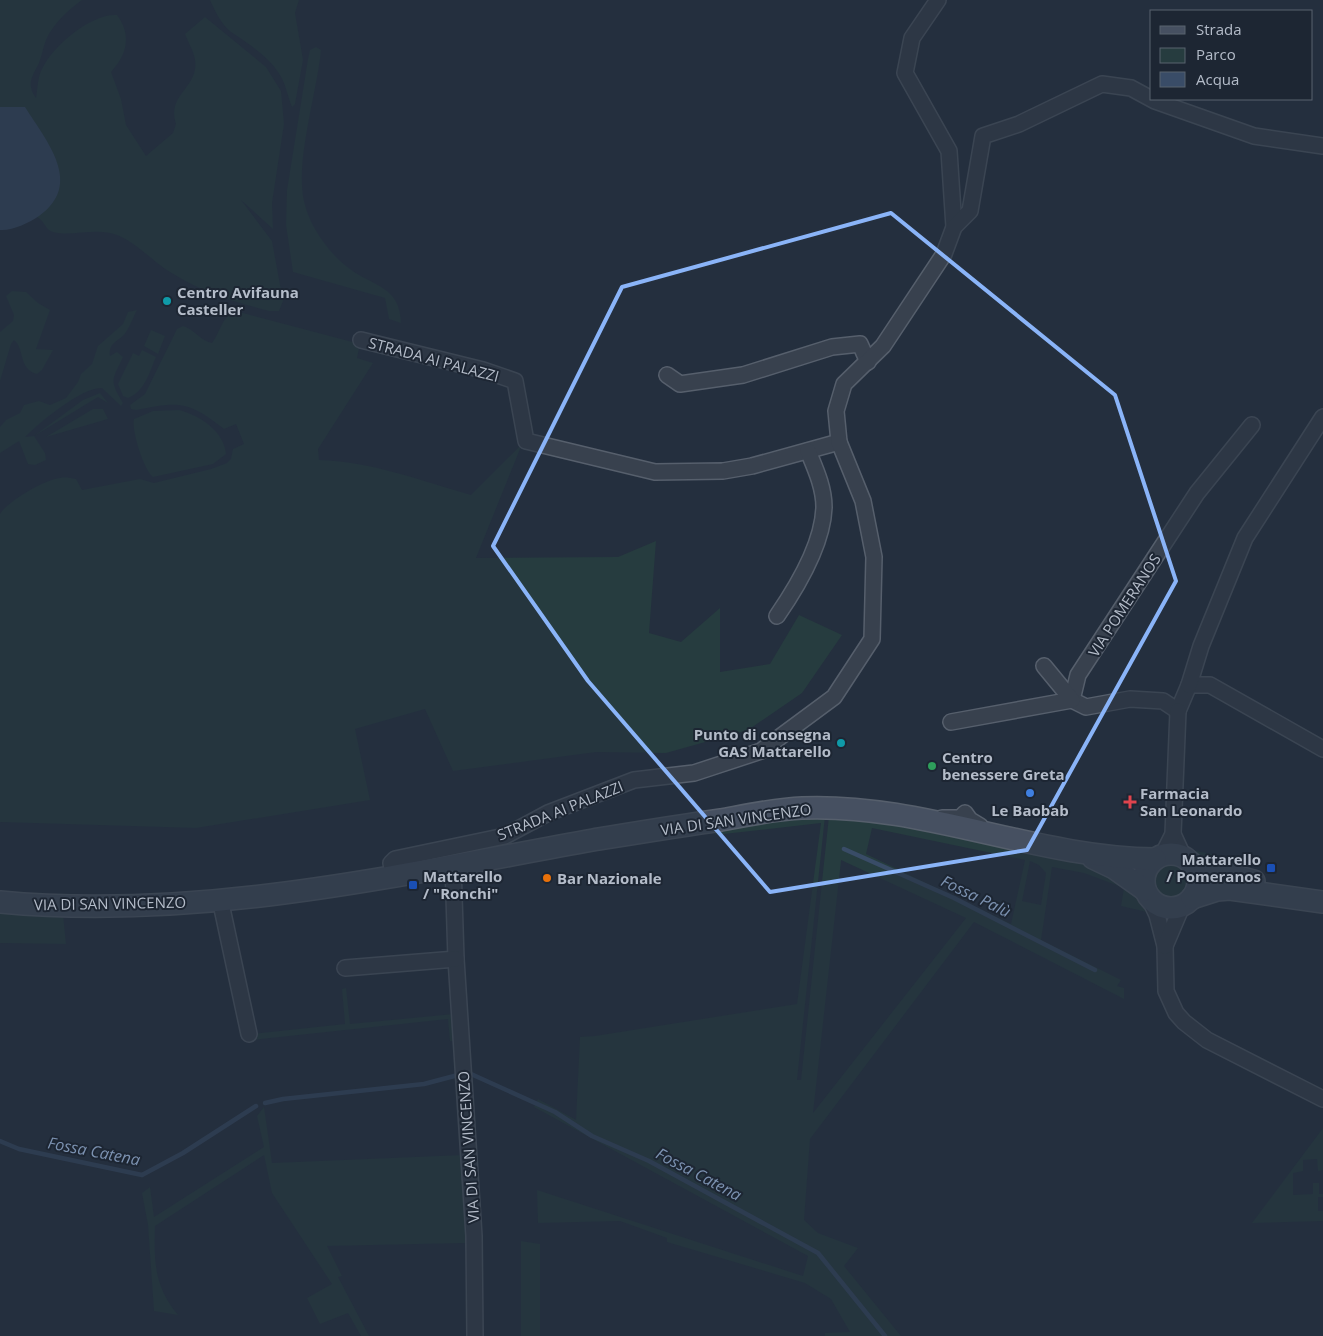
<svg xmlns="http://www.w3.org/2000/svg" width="1323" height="1336" viewBox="0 0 1323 1336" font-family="'Open Sans',sans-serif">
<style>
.green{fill:#263c3f;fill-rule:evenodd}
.water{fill:#394c67}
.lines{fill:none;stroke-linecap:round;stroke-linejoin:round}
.stream{stroke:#394c67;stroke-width:4.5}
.minor-casing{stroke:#565f6c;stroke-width:18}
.secondary-casing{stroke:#565f6c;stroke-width:24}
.minor{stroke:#38414e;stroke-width:15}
.secondary{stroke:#465061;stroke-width:21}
.marked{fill:none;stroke:#8ab4f8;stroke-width:4;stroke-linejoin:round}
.culture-dot{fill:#0f9aa8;stroke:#1d2633;stroke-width:2}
.leisure-dot{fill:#2e9e5b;stroke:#1d2633;stroke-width:2}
.shop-dot{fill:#3f7fe0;stroke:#1d2633;stroke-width:2}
.health-dot{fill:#e0444e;stroke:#1d2633;stroke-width:2}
.transit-dot{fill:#1a4fb4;stroke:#1d2633;stroke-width:2}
.food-dot{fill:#e8710a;stroke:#1d2633;stroke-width:2}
.labels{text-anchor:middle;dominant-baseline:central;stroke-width:4;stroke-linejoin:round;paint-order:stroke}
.poi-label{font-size:15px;font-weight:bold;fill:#b4bcc9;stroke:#1d2633;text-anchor:start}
.street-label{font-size:15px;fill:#b4bcc9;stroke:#1d2633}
.water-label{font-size:16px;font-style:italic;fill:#7c92b1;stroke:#1d2633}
</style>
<rect width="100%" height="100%" fill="#242f3e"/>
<g class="green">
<path d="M0,0h82c-14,10 -29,24 -36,40 -3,8 -4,15 -7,23 -7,14 -13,21 -3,35 2,-10 1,-21 7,-31 11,-22 49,-54 74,-52 15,20 10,40 -6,57l10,27 5,26 20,31 27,-23 3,-9c-10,-30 23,-36 19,-64 -1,-8 -7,-18 -10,-26l20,-17 61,50 15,24 3,33 -12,79 1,26 -32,-29 31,41 11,60 -4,10h-10c-38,-10 -65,-18 -99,-39 -18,-11 -33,-29 -53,-37 -20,-8 -45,2 -64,-3 -8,-2 -8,-11 -16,-15l2,-4 -39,-98z"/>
<path d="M210,0h89l-4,13 8,47 -8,44 -3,3c-5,-12 -6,-24 -14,-35 -11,-17 -31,-29 -47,-40 -10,-8 -16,-21 -21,-32z"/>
<path d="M316,47l5,3c-4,43 -26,111 -17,151 5,25 26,54 46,68 24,18 50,17 51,54l-12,-4 -4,-21 -92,-26 -7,-47 1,-35 21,-131 2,-9z"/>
<path d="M12,291l14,1 12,11 12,7 -14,39 17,1 -11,20 -5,4c-19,-5 -12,-25 -23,-34l-3,4 -11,37v-49l13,-11 1,-6 -8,-19z"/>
<path d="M137,310c-4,7 -6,15 -11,22 -5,9 -18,9 -16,24l7,-4 6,5c-11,24 -14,22 0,46l-2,3 -19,-18c-20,-1 -62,34 -77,49l9,-1 49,-36 17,-7 8,10 -10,-6 -64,39 11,17 1,7 -11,5 -7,-1 -9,-23 -19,12v-26l6,-7 14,-7 4,-8 15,-4 11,4 16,-7 12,-16 3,-8 11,-10 6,-18 25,-22 5,-12z"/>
<path d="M239,312l121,32 -3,14 16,5 -55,86 1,11c51,1 103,21 152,35l51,-51 -46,114 142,-1 38,-16 -7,92 32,9 39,-34v64l50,-8 29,-49 43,20 -40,58 -54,37 -82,23 -70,-1 -143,19 -28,-62 -70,20 15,71 -174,28 -196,-6v-308c8,-13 44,-34 60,-36 5,-1 11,0 16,1l6,11 58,-11 14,4 57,-14 16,-6 4,-4 2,-10 11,-5 -8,-20 -12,5c-35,-28 -45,-28 -88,-19l-5,-1 -1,-4 15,-11 32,-65 6,-3c11,3 19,16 29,17 10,-13 9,-29 27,-31z"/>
<path d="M151,330l14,6 -7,18 -14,-8z"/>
<path d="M142,350l14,7c-7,16 -11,34 -28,41l-5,-2 -5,-12 15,-31 6,3z"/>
<path d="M93,409h10l5,10 -62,18z"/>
<path d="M179,410c20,5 45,21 47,44l-13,10 -60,13c-9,-6 -22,-47 -19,-58l19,-8z"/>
<path d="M825,816l-28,264h4l28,-264 50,6 213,44 46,30 9,16 -26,-6 3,-18 -40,-15 -32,-6 -11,73 80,40 -4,6 7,2v11l-150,-77 -164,217 -6,81 14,13 40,15 -14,18 57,70h-76v-3l25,-1 -19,-33 -26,-16 -138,-41v-4l-47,-17 -82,2 -1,-33 266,86 5,-20 -274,-149 4,-8 38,21 4,-83 15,-1 202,-32 24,-181 -106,12v-5l65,-11zM872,828l153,32 -14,64 -145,-70zM841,860l125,58 -153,195 28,-252zM1030,861l9,4 7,8 -5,32 -19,-4z"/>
<path d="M1191,850l56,11 -1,4 -8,3 -43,-12z"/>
<circle cx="1170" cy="881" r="17"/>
<path d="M0,909l63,5 3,30 -66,-1z"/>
<path d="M346,988l4,36 104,-10 1,27h-5l-2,-22 -197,21v-6l94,-10 -3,-35z"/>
<path d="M264,1107l8,56 191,-8 7,117 -5,-29 -138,3 15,30 -4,1 31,59h-8l-13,-23 -28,11 -13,-26 25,-14 -60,-91 -8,-38 -109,71c-1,36 -1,60 23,89l-24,-4 -6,-86 -6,-32 8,-6 4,30 110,-70 -7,-31z"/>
<path d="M1323,1128v42l-5,1 -1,-12 -14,1v11l-10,2v22l20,-1v-11h6v11h4v3h-5v14h5v10l-71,2z"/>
<path d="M521,1241l19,3v92h-19z"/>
</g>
<path class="water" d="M0,107h25c22,35 59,77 14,109 -10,7 -27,15 -39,14z"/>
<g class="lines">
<g class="stream">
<path d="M844,849l110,49 141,72"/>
<path d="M471,1074l84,38 37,24 57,25 169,92 67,83"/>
<path d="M265,1103l18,-4 141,-15 34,-9"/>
<path d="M0,1141l19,8 123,26 41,-22 73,-47"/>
</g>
<defs>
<g id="minor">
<path d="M938,0l-26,38 -7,35 44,78 5,76"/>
<path d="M361,340l122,30 32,11 11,60 129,31 68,-1 29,-5 87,-24"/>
<path d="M667,375l13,9 63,-9 89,-28 28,-3 8,18"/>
<path d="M1252,425l-55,68 -119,182 -6,25 14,7 44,-8 33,2 15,10 11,-26h21l113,64"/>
<path d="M777,616c20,-29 46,-73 47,-109 0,-20 -9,-39 -16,-56"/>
<path d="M1189,685l12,-39 44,-108 78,-121"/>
<path d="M951,722l121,-22 -28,-34"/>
<path d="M942,818h18l5,-5 5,7 10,6 2,5"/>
<path d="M1173,834l11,24"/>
<path d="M1162,856l11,-22 5,-123"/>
<path d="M453,865l3,94 18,277 1,100"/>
<path d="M394,878l-3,-15 4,-4 110,-23 43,-23 86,-33 60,-7 67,-22 73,-54 38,-58 2,-82 -11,-56 -24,-59 -3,-31 8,-27 39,-38 61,-92 10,-27 16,-16 13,-75 36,-12 83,-40 29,4 24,13 99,35 69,10"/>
<path d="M1149,898l8,17 8,31 1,45 10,22 8,9 23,18 116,59"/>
<path d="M220,899l29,135"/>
<path d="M1165,946l17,-40"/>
<path d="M345,968l111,-9"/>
</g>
<g id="secondary">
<circle cx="1171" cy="881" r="27"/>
<path d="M1093,858l21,10 31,22"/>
<path d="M1192,865l62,16"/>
<path d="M1192,898l25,-8 13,-1 93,13"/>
<path d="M0,902c199,19 398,-27 593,-62 43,-7 85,-14 128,-20 27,-5 54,-11 81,-12 120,-5 234,50 353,51"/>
</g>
</defs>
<use href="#minor" class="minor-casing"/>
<use href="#secondary" class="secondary-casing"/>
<use href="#minor" class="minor"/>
<use href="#secondary" class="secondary"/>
</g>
<path d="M0 0H1323V1336H0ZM891,213l224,182 61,186 -149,269 -257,42 -182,-211 -95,-135 129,-259z" fill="#242f3e" fill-opacity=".55" fill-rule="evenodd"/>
<path class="marked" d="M891,213l224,182 61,186 -149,269 -257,42 -182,-211 -95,-135 129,-259z"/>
<g class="culture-dot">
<circle cx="167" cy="301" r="5"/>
<circle cx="841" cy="743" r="5"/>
</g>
<circle class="leisure-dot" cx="932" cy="766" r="5"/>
<circle class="shop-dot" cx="1030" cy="793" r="5"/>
<path class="health-dot" d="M1127.5 794.5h5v5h5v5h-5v5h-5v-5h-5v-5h5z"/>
<g class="transit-dot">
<rect x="1266" y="863" width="10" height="10" rx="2.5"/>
<rect x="408" y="880" width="10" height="10" rx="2.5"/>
</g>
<circle class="food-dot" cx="547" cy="878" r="5"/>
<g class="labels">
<g class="poi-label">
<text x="177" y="292">Centro Avifauna<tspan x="177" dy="17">Casteller</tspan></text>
<text x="831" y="734" text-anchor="end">Punto di consegna<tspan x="831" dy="17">GAS Mattarello</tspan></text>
<text x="942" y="757">Centro<tspan x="942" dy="17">benessere Greta</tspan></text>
<text x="1140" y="793">Farmacia<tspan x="1140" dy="17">San Leonardo</tspan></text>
<text x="1030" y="810" text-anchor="middle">Le Baobab</text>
<text x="1261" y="859" text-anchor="end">Mattarello<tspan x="1261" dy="17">/ Pomeranos</tspan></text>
<text x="423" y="876">Mattarello<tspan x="423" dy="17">/ "Ronchi"</tspan></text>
<text x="557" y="878">Bar Nazionale</text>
</g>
<g class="street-label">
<text transform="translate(434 359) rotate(15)">STRADA AI PALAZZI</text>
<text transform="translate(1124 605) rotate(-57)">VIA POMERANOS</text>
<text transform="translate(560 810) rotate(-22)">STRADA AI PALAZZI</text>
<text transform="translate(736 819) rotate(-8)">VIA DI SAN VINCENZO</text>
<text transform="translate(110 903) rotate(-1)">VIA DI SAN VINCENZO</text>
<text transform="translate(468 1147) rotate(-94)">VIA DI SAN VINCENZO</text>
</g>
<g class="water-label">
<text transform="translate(976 896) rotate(26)">Fossa Palù</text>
<text transform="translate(94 1151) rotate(11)">Fossa Catena</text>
<text transform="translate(699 1174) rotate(28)">Fossa Catena</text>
</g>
</g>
<rect x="1150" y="10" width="162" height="90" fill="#1d2633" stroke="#59626f"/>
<rect x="1160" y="26" width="25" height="8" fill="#465061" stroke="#59626f"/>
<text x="1196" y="35" font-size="15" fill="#b4bcc9">Strada</text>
<rect x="1160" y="48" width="25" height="15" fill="#263c3f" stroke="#59626f"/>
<text x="1196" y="60" font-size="15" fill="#b4bcc9">Parco</text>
<rect x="1160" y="72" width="25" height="15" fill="#394c67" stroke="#59626f"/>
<text x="1196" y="85" font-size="15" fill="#b4bcc9">Acqua</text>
</svg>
